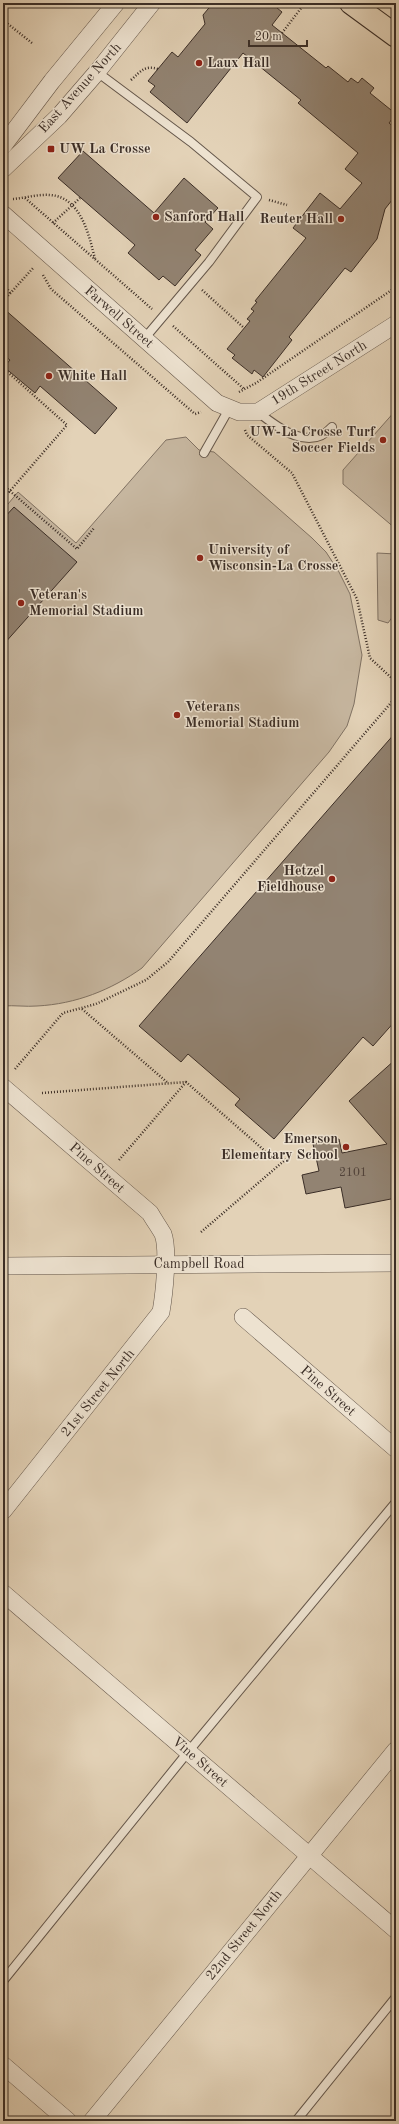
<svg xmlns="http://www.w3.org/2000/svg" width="399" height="2124" viewBox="0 0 399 2124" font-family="'Old Standard TT',serif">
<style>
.green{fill:#c6b69f;stroke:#807263}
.building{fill:#928372;stroke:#3b2e27}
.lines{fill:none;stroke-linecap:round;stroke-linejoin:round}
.lane-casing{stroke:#65574b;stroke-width:10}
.street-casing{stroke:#65574b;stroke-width:18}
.primary-casing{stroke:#3b2e27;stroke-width:24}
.path{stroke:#3b2e27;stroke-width:2.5;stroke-dasharray:1 2;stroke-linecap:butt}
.lane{stroke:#ede2d0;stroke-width:8}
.street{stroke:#ede2d0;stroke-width:17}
.primary{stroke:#e3d2b7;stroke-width:22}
.poi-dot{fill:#8f2418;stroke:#ede2d0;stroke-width:1.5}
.labels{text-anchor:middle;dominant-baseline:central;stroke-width:3;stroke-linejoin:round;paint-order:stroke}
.number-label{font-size:12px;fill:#51433a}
.poi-label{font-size:14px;font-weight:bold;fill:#3b2e27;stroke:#ede2d0;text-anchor:start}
.street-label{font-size:14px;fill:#3b2e27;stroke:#ede2d0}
</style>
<rect width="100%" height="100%" fill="#e3d2b7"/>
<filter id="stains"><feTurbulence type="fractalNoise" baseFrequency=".005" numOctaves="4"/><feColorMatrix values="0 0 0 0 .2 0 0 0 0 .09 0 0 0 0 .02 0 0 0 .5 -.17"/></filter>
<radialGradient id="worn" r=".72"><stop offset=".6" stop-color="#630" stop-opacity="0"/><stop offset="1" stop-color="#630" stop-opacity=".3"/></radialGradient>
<g class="green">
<path d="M396,410v119l-53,-45v-14z"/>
<path d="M186,437l13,13 15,2 98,86 14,14 13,20 11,22 12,61 -8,49 -7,22 -18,26 -187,216c-31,22 -66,36 -105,38 -11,1 -23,-1 -34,0v-496l15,-18 58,51 90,-103z"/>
<path d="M377,553l19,1v58l-8,11 -10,-3z"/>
</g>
<g class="building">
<path d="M213,3h58l11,9 -10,13 54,43 2,-2 20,16 3,-4 7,5 4,-5 12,10 -4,5 26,21 -7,9 7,6v66l-11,14 -8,30 -26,33 -6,-4 -56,69 3,3 -29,37 -9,-7 -2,4 -20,-16 3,-3 -8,-6 23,-28 -3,-2 7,-8 -3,-2 6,-7 -2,-1 51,-63 -13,-10 27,-35 20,16 22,-26 -17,-14 13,-16 -60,-50 3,-3 -58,-47 -56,70 -37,-31 5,-6 -7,-5 24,-29 6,5 27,-33 -2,-9z"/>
<path d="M83,151l71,62 30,-35 34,30 -13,14 8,7 -18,21 6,5 -26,31 -12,-10 -4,4 -31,-27 7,-8 -77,-67z"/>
<path d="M3,308l114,100 -22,26 -55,-48 -5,7 -31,-26 6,-7 -7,-5z"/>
<path d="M14,507l63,55 -74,83v-126z"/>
<path d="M396,732v288l-23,26 -10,-9 -89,102 -39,-34 5,-6 -52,-45 -7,8 -42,-36z"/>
<path d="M396,1059v139l-51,10 -4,-21 -35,7 -4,-19 17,-4 -6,-27 26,-5 3,14 45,-9 -38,-43z"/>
</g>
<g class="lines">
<defs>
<g id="lane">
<path d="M97,72l94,70 66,55 -48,65 -65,77"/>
<path d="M258,412c21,17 52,40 74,15"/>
<path d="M204,453l25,-44"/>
<path d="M3,1981l185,-229 208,-250"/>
<path d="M296,2121l100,-124"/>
</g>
<g id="street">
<path d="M3,146l49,-65 64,-78"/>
<path d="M3,169l56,-53 38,-44 55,-69"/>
<path d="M3,214l214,189 22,9h19l138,-88"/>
<path d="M3,1087l147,126c4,7 9,14 13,21 6,16 1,61 -2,78l-158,199"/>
<path d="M3,1266l393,-3"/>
<path d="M243,1317l153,132"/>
<path d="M3,1593l393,337"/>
<path d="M3,2065l65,56"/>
<path d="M92,2121l304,-371"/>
</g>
<path id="primary" d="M351,3l45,33"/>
</defs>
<use href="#lane" class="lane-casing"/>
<use href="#street" class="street-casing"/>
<use href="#primary" class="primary-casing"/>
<g class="path">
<path d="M3,20l29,23"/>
<path d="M282,33l23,-30"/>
<path d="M131,80c10,-9 14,-15 27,-11"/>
<path d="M25,198l127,111"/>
<path d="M13,199c12,-1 25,-5 37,-4 31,2 39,40 45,64"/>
<path d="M269,200l18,5"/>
<path d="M53,223l27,-25"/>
<path d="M395,262l1,2"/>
<path d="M43,275l8,14 144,125 6,-2"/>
<path d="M3,282l7,11"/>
<path d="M202,290l41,37"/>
<path d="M6,298l28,-31"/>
<path d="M173,326l71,63"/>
<path d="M3,368l64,57 -64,74"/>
<path d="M239,392l17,-9 140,-96"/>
<path d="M245,430l2,5 45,38 65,126 13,59 26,24"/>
<path d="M3,485l74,64 17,-21"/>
<path d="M82,1009l86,74"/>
<path d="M15,1069l48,-56 33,-9 50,-24 22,-18 228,-265"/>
<path d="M42,1093l144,-11 79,69"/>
<path d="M119,1160l67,-78"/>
<path d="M201,1232l91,-78"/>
</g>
<use href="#lane" class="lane"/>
<use href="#street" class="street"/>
<use href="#primary" class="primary"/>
</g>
<g class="poi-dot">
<circle cx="199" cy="63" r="4"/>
<rect x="47" y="145" width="8" height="8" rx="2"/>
<circle cx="156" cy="217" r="4"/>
<circle cx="341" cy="219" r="4"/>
<circle cx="49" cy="376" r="4"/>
<circle cx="383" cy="440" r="4"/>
<circle cx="200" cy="558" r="4"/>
<circle cx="21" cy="603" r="4"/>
<circle cx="177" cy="715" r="4"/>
<circle cx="332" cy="879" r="4"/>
<circle cx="346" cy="1147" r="4"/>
</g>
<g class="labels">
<g class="number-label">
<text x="353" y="1173">2101</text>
</g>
<g class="poi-label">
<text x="207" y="63">Laux Hall</text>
<text x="59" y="149">UW La Crosse</text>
<text x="164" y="217">Sanford Hall</text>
<text x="333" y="219" text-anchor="end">Reuter Hall</text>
<text x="57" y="376">White Hall</text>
<text x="375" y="432" text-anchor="end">UW-La Crosse Turf<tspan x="375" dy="16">Soccer Fields</tspan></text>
<text x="208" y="550">University of<tspan x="208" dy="16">Wisconsin-La Crosse</tspan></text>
<text x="29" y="595">Veteran's<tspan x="29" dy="16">Memorial Stadium</tspan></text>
<text x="185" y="707">Veterans<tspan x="185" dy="16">Memorial Stadium</tspan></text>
<text x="324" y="871" text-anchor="end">Hetzel<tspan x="324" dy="16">Fieldhouse</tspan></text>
<text x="338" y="1139" text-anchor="end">Emerson<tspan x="338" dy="16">Elementary School</tspan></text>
</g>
<g class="street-label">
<text transform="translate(80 88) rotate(-48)">East Avenue North</text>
<text transform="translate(119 317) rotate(41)">Farwell Street</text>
<text transform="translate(319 373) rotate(-32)">19th Street North</text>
<text transform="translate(97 1168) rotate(41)">Pine Street</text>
<text x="199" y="1264">Campbell Road</text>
<text transform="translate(328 1391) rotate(41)">Pine Street</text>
<text transform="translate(98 1393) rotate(-51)">21st Street North</text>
<text transform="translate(200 1762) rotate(41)">Vine Street</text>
<text transform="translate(244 1935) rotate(-51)">22nd Street North</text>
</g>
</g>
<rect width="399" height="2124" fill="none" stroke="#e3d2b7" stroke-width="16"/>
<rect x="4" y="4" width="391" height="2116" fill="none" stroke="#3b2e27" stroke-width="2"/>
<rect x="8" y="8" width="383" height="2108" fill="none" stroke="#3b2e27"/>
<path d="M249 40v6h58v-6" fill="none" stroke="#3b2e27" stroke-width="2"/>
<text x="255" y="40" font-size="12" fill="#3b2e27" stroke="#ede2d0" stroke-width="3" paint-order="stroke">20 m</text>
<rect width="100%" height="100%" filter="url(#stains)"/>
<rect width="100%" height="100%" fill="url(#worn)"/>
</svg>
